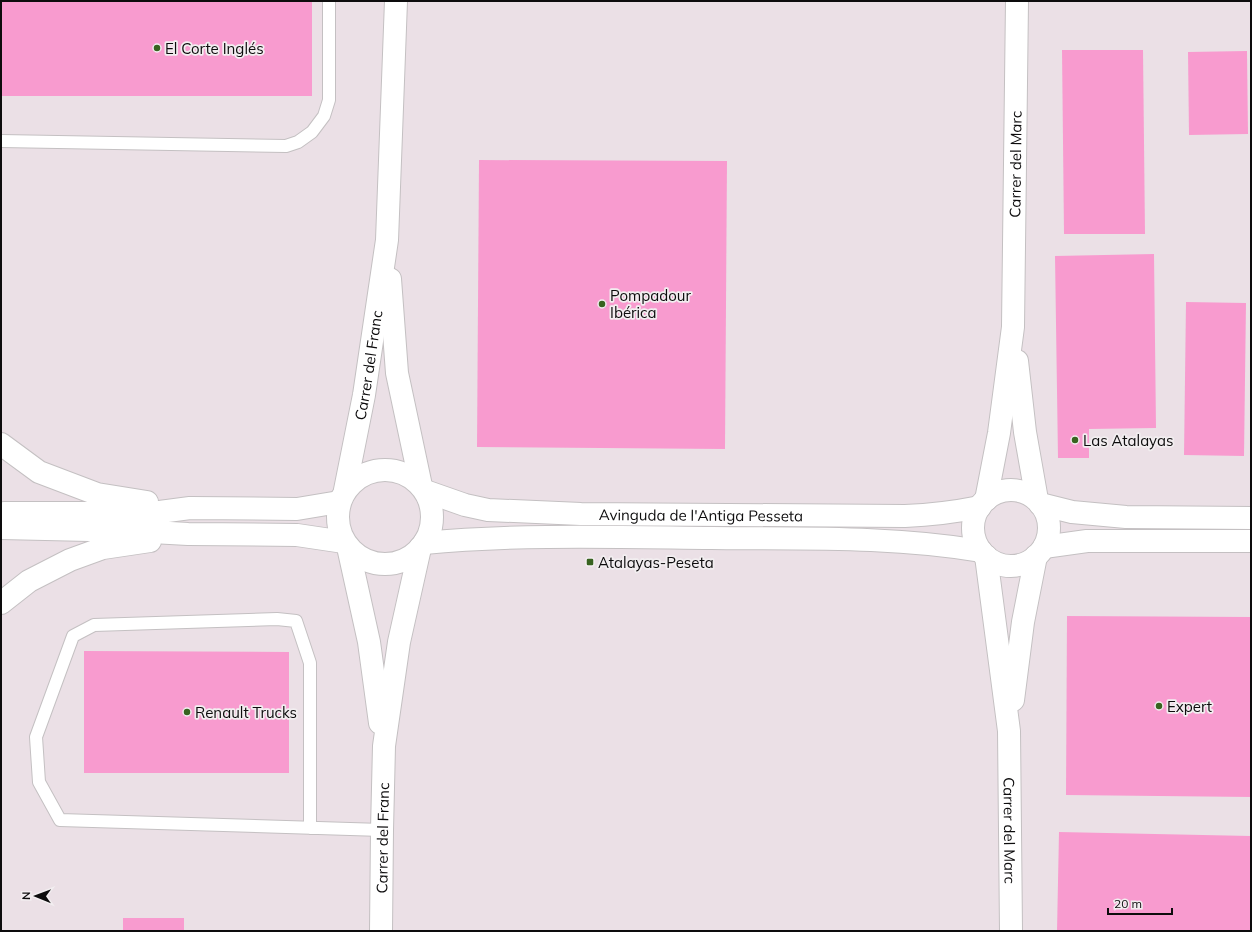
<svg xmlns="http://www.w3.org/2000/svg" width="1252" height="932" viewBox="0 0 1252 932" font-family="Mulish,sans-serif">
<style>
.built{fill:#ebe0e6}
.building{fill:#f89bcf}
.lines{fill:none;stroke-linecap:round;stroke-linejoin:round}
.lane-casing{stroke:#c4c0c2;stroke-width:14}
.street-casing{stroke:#c4c0c2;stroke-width:24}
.secondary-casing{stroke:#c4c0c2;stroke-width:24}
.highway-casing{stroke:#c4c0c2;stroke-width:24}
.lane{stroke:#fff;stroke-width:12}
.street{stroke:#fff;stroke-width:22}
.secondary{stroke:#fff;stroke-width:22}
.highway{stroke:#fff;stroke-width:22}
.poi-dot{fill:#386320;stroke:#f2eef0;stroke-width:1.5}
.labels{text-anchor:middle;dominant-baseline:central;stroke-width:3.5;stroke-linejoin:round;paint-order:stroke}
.poi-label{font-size:15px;fill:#0d0c0d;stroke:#f2eef0;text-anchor:start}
.street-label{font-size:15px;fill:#0d0c0d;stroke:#f2eef0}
</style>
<rect width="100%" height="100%" fill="#f2eef0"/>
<rect class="built" x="1" y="1" width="1250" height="930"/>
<g class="building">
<rect x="1" y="1" width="311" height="95"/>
<path d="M1062,50h81l2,184h-81z"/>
<path d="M1247,51l1,83 -59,1 -1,-83z"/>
<path d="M479,160l248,1 -2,288 -248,-2z"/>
<path d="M1154,254l2,174 -67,1v29h-31l-3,-202z"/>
<path d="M1186,302l60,1 -2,153 -60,-1z"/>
<path d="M1067,616l184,1v180l-185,-2z"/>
<path d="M84,651l205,1v121h-205z"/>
<path d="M1059,832l192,4v95h-194z"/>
<rect x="123" y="918" width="61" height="13"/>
</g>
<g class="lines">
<defs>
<g id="lane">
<path d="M1,141l285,5 12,-4 14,-10 12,-16 5,-16v-99"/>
<path d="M310,828v-165l-14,-42 -19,-2 -183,6 -21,11 -37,101 3,45 21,38 322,10"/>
</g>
<g id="street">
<path d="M1017,361l8,71 12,68"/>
<path id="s1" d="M986,500l13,-67 14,-106 4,-326"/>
</g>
<g id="secondary">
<path d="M390,279l7,94 24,113"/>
<circle cx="385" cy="517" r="47"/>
<path id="s2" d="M345,490l19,-95 23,-155 9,-239"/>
<circle cx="1011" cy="528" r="38"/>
<path id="s3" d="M425,491l40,14 23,5 93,4 324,2c25,-1 50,-4 75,-9"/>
<path d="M1040,504l32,8 54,5 125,1"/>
<path d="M424,543c96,-9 192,-6 288,-5 90,1 180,-2 269,13"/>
<path d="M348,547l21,95 11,81"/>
<path d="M1044,547l43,-6h164"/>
<path id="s4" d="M986,556l23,175 2,200"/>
<path d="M1013,700l10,-78 13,-66"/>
<path id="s5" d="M381,931l1,-101 2,-84 15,-104 21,-94"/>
</g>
<g id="highway">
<path d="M1,444l38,28 58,22 50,8"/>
<path d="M4,513h148l38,-5 107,1 42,-7"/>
<path d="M1,528l133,3 54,3 109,1 47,7"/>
<path d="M1,603l28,-22 41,-21 33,-12 47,-7"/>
</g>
</defs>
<use href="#lane" class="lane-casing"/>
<use href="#street" class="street-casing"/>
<use href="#secondary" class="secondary-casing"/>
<use href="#highway" class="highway-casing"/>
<use href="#lane" class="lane"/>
<use href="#street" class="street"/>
<use href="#secondary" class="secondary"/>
<use href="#highway" class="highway"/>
</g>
<g class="poi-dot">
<circle cx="157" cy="48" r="4"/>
<circle cx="602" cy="304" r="4"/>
<circle cx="1075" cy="440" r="4"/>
<rect x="586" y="558" width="8" height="8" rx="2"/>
<circle cx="1159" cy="706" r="4"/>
<circle cx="187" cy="712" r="4"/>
</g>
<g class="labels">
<g class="poi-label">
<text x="165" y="48">El Corte Inglés</text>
<text x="610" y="295">Pompadour<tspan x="610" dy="17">Ibérica</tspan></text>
<text x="1083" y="440">Las Atalayas</text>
<text x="598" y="562">Atalayas-Peseta</text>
<text x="1167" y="706">Expert</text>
<text x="195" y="712">Renault Trucks</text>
</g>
<g class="street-label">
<text stroke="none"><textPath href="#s1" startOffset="338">Carrer del Marc</textPath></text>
<text stroke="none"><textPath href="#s2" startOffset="127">Carrer del Franc</textPath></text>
<text stroke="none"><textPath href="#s3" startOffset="279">Avinguda de l'Antiga Pesseta</textPath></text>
<text stroke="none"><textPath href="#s4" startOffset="276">Carrer del Marc</textPath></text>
<text stroke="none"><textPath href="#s5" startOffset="93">Carrer del Franc</textPath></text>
</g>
</g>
<rect width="1252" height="932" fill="none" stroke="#0d0c0d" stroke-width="4"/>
<g transform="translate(36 896) rotate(271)" stroke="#f2eef0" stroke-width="3" paint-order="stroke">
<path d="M0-3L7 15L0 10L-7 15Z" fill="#0d0c0d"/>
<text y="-6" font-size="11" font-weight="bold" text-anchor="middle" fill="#0d0c0d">N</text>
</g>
<path d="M1108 908v6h64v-6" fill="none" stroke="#0d0c0d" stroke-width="2"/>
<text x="1114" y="908" font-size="12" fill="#0d0c0d" stroke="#f2eef0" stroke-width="3" paint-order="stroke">20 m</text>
</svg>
